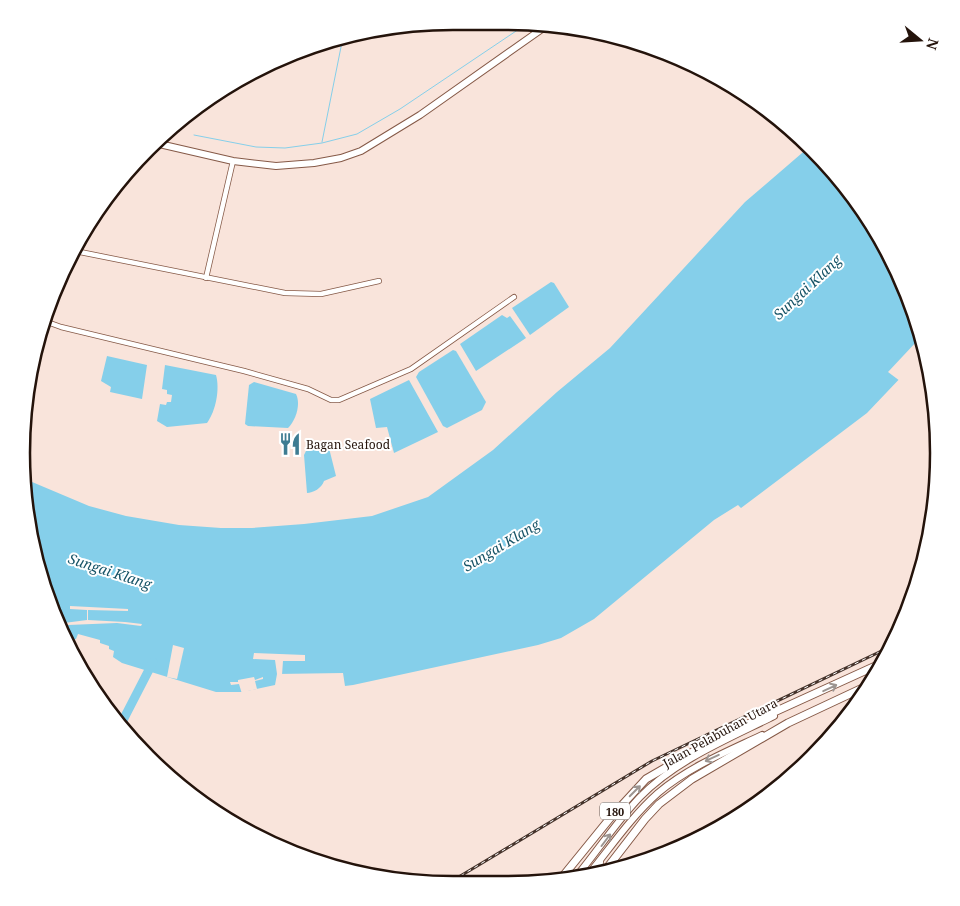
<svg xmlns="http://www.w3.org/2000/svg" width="960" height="906" viewBox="0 0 960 906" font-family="'Noto Serif',serif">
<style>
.water{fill:#85cfea}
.pier{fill:#f9e4db}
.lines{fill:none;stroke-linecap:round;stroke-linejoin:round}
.stream{stroke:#85cfea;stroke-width:1}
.river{stroke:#85cfea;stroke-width:9}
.street-casing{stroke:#855947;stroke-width:6}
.secondary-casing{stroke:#855947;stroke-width:8}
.primary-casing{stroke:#855947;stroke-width:9}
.street{stroke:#fff;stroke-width:4.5}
.secondary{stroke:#fff;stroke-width:6}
.primary{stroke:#fff;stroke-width:7}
.rail-casing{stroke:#45332b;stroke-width:3}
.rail{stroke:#fff;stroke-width:1;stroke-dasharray:4;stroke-linecap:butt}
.oneway{stroke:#9c9591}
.labels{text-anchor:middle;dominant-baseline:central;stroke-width:4;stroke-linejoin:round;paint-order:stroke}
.shield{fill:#fff;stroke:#665a54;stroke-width:1}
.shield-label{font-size:11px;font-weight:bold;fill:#24130b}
.poi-label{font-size:12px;fill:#24130b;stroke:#fff;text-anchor:start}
.street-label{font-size:12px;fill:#24130b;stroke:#fff}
.water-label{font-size:14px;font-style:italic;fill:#175467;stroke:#fff}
.rim{fill:none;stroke:#24130b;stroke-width:2.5}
</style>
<rect width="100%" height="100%" fill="#f9e4db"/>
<g class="water">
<path d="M809,147c58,54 98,128 116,205l-58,61 -126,95 -3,-3 -24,15 -120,99 -33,19 -23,7 -185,40 -8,1 -2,-13 -66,1 -2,11 -33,7h-26l-94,-29 -9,-6 1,-6 -5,-2v-3l-9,-3v-3l-22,-6 -2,5 -10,2 -22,-50 -19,-82v-30l64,27 37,10 53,9 42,3h31l52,-4 68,-8 56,-19 65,-47 64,-58 53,-44 135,-146z"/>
<path d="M551,282l3,1 15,24 -39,28 -18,-27z"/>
<path d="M502,315l5,3 3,-2 16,22 -50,33 -16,-27z"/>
<path d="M453,350l3,1 30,51 -4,8 -35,18 -4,-2 -27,-49 3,-5z"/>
<path d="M107,356l40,9 -5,34 -32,-7 1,-5 -10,-6z"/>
<path d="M165,365l51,10c4,14 0,36 -9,48l-40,4 -10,-6 3,-17 6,1 1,-3h4l1,-7 -5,-1v-4l-5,-1z"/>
<path d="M409,380l29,52 -44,21 -7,-26 -11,1 -6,-29z"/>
<path d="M254,382l42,12c5,10 0,26 -8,34l-40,-2 -3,-2 4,-39z"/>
<path d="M329,448l7,28 -12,5c-2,7 -11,12 -17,12l-3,-38 2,-4z"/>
</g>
<g class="pier">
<path d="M918,340l5,3 2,12 -25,26 -12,-9z"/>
<path d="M70,606l58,3v2l-40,-1v10l37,2 17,2 -1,2 -24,-3 -49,2 -2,16 -2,-18 23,-3v-10l-17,-1z"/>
<path d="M173,645l11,3 -7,31 -10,-2z"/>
<path d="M254,653l51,2v6h-22l-1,14 -5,-1 -2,-14 -22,-1z"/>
<path d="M254,677l1,3 8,-3v2l-8,2 2,8 -9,2v3h-6l-3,-10 -8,1 -1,-3h8v-2z"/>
</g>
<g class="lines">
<g class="stream">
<path d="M194,135l62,12 29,1 37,-5 35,-9 43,-25 128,-86"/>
<path d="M322,142l21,-105"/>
</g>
<path class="river" d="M120,726l33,-64"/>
<defs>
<g id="street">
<path d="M80,252l205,41 36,1 58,-13"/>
<path d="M206,278l27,-117"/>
<path d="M44,315l6,8 11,4 183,44 64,18 23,11h8l72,-31 103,-72"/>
<path d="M598,873l3,-11"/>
</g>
<g id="secondary">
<path d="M155,143l78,18 43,5 38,-3 27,-5 20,-7 59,-36 129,-91"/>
<path d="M588,875c23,-28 43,-58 70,-82 31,-26 68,-41 104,-58"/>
<path d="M575,878c22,-26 41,-56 65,-81 36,-37 88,-58 134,-81"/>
</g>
<g id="primary">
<path d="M604,872l41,-53 14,-15 33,-25 96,-56 81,-38"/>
<path d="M559,881l52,-64 35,-38 69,-40 167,-76"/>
</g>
</defs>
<use href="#street" class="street-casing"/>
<use href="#secondary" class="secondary-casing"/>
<use href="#primary" class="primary-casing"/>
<use href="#street" class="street"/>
<use href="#secondary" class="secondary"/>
<use href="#primary" class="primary"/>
<defs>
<path id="rail" d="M447,884l205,-123 242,-116"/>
</defs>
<use href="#rail" class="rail-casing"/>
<use href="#rail" class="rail"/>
</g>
<defs><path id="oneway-shaft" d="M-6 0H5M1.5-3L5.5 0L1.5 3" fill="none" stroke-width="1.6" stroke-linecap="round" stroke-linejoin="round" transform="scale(1.25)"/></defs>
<g class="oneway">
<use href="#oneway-shaft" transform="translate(830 688) rotate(-25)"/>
<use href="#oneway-shaft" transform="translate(712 758) rotate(155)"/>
<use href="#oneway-shaft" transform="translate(635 791) rotate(-45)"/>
<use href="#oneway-shaft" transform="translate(606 840) rotate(-53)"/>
</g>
<defs>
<symbol id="restaurant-bare" viewBox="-9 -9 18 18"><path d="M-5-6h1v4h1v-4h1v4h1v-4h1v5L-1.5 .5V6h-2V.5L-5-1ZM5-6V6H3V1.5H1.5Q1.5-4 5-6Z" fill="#3e7c92" stroke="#fff" stroke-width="2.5" paint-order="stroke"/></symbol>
</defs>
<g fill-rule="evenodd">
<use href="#restaurant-bare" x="274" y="428" width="32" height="32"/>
</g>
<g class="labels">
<rect class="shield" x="600" y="802.5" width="30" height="17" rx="4"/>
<g class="shield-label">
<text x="615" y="811">180</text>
</g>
<g class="poi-label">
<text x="306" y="444">Bagan Seafood</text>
</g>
<g class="street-label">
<text transform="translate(720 733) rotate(-29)">Jalan Pelabuhan Utara</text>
</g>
<g class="water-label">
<text transform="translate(807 287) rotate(-43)">Sungai Klang</text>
<text transform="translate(501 545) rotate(-31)">Sungai Klang</text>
<text transform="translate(110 571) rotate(18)">Sungai Klang</text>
</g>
</g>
<path d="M0 0H960V906H0ZM453 30H507A423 423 0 0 1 930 453V453A423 423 0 0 1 507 876H453A423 423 0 0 1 30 453V453A423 423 0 0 1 453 30Z" fill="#fff" fill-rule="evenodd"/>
<path class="rim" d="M453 30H507A423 423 0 0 1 930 453V453A423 423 0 0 1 507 876H453A423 423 0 0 1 30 453V453A423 423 0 0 1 453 30Z"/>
<g transform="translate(920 40) rotate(108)" stroke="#ffffff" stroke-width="4" paint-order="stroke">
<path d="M0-4L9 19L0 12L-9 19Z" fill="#24130b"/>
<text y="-8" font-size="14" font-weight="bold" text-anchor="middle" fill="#24130b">N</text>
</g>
</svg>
